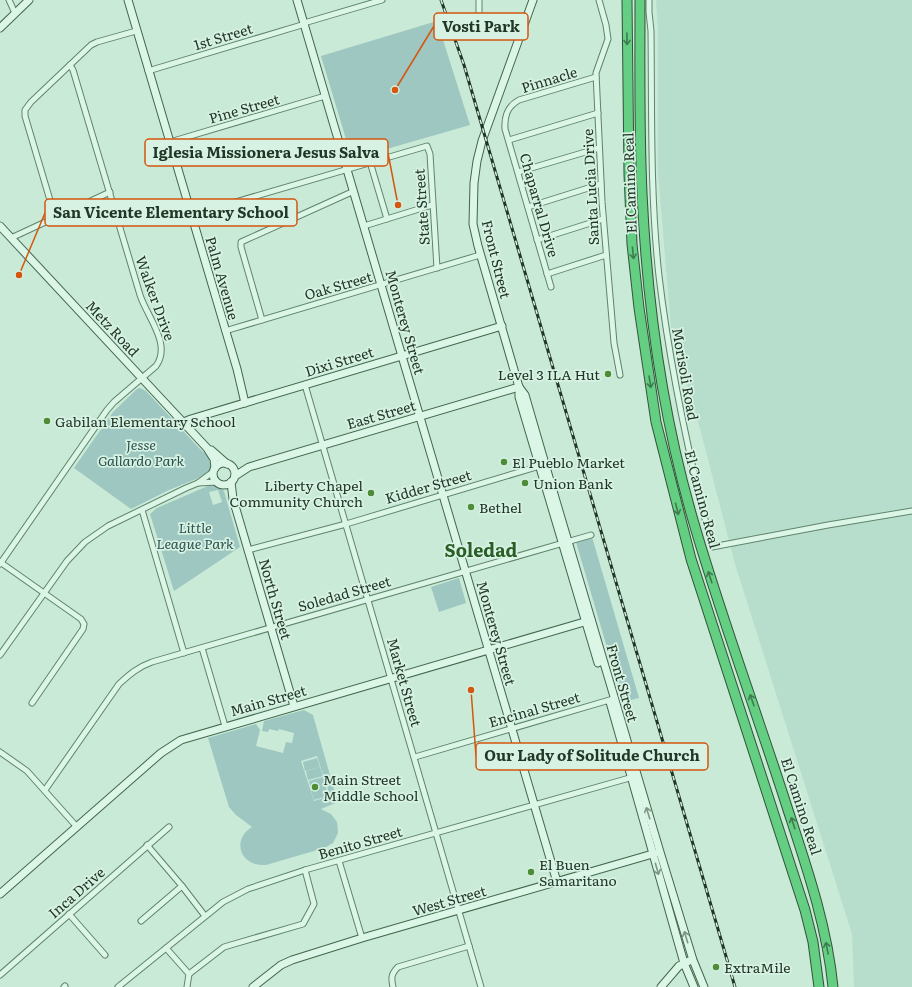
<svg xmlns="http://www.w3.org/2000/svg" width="912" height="987" viewBox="0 0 912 987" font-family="Literata,serif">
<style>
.farmland{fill:#b7decd}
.green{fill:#9ec7c1;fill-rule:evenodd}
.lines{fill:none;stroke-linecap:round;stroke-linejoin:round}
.street-casing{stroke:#5f8469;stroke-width:7}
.secondary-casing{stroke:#42664b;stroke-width:9}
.highway-casing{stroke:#335239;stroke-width:11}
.street{stroke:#dbf5e6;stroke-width:5}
.secondary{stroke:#dbf5e6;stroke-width:7}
.highway{stroke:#64ce83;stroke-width:9}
.rail-casing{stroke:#213626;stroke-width:3}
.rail{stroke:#d7f2e3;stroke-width:1.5;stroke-dasharray:4.5;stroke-linecap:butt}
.oneway{stroke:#3f7a50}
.oneway2{stroke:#7e9686}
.poi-dot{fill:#4e8c36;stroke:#d7f2e3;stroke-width:1.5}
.labels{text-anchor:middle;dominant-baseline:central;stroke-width:3.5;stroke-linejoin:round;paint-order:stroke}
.street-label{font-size:14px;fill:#213626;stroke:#d7f2e3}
.poi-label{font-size:14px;fill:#213626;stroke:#d7f2e3;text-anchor:start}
.park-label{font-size:14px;font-style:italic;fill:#2a504f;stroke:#d7f2e3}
.district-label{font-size:18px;font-weight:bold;fill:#295e26;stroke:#d7f2e3}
.leader{fill:none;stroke:#d4560f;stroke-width:1.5}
.callout-dot{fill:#d4560f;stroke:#d7f2e3;stroke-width:1.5}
.callout{fill:#d7f2e3;stroke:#d4560f;stroke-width:1.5}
.callout-label{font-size:15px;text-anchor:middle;font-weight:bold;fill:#213626}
</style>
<rect width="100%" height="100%" fill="#c9ead7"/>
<path class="farmland" d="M656,0h256v987h-58l-2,-53 -117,-370 -32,-124 -32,-113 -13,-154v-143z"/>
<g class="green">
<path d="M437,21l33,104 -118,34 -31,-103z"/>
<path d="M140,388l6,3 53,57 9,8 3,11 -4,7 -6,3 -32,13 -38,19 -57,-41 39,-56 24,-23z"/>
<path d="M210,485l8,1 6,5 16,56 -66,44 -24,-77 7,-6zM218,490l4,12 -9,3 -4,-13z"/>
<path d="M592,537l47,161 -16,4 -47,-160z"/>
<path d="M459,578l7,25 -27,9 -8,-25z"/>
<path d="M304,710l9,5 22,78 2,5 3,3 -19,8 10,5 6,8 1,11 -5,10 -9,5 -58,17c-26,2 -35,-25 -14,-38l-16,-12 -7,-8 -21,-69 48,-14 4,6 -4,16 27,7 3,-11 6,1 2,-10 -15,-4 -1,2 -9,-2 -1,3 -6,-1 2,-10zM317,756l13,40 -16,5 -13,-40z"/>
<path d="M317,758l3,9 -15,4 -2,-9z"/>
<path d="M320,767l3,9 -15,4 -2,-9z"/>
<path d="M323,777l5,19 -14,4 -3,-9 5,-2 -5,1 -2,-9z"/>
</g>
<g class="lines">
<defs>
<g id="street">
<path d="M9,0l6,13"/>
<path d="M479,0v29"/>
<path d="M599,0l7,25 2,14 -12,34 6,129 12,141 6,32"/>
<path d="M649,0v12l2,19c1,82 -1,164 8,245 11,93 30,181 53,271l116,-22 84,-14"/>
<path d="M304,23l78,-23"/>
<path d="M148,71l157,-47"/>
<path d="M509,140l89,-27"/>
<path d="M170,142l155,-46"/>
<path d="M370,162l17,57"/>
<path d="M518,172l81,-24"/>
<path d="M528,207l73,-23"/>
<path d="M191,215l236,-69 3,8 7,114"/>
<path d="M55,217l-30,-101v-6l6,-8 60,-57 6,-3 39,-11"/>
<path d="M364,226l68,-21"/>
<path d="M11,238l99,-46"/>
<path d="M537,240l66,-21"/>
<path d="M547,274l59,-19"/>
<path d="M551,287l-46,-158c-1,-14 3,-23 14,-29l77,-23"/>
<path d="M262,320l-21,-73v-5l113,-51"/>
<path d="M225,331l255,-76"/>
<path d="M305,385l176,602"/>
<path d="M198,483l19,-1"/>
<path d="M142,510l42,143"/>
<path d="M248,550l98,-26 197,-59"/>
<path d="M0,562l81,57 3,5 -1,5 -51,74"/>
<path d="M0,564l107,-154 7,-8 42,-36c16,-22 -9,-49 -16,-71l-67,-225 -3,-5"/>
<path d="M202,648l23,78"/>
<path d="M0,655l67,-94 18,-19 23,-16 78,-38 12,-5 16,-12"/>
<path d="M0,752l27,19 50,56"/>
<path d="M415,757l198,-58"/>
<path d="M45,790l74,-106c11,-10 19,-17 33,-22l439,-127"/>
<path d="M147,845l35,41 23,30"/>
<path d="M339,861l23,77"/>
<path d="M69,914l36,41"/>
<path d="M141,921l41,-35"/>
<path d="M166,948l23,26 -2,13"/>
<path d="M189,974l35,-27 79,-23 11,-20 -9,-34"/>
<path d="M0,975l169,-148"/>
<path d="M64,987l1,-1"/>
<path d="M118,987l105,-85 25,-13 57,-19 328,-93"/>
<path d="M393,987c-2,-9 -2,-13 5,-20l71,-21"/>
</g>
<g id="secondary">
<path d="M128,0l109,369 8,34"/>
<path d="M297,0l260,882"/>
<path d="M533,0l-51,141 -5,20 -3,22 -1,41 5,22 41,141 6,8 18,62 117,395 33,108 11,27"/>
<path d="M0,28l29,-28"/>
<path d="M0,226l207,222 7,11 1,9"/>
<path d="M519,387v10l79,266"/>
<path d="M184,422l7,-3 311,-93"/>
<path d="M211,450l16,14"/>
<circle cx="224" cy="474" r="11"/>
<path d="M235,476l14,-9 270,-80"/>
<path d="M231,482l2,17 61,207"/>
<path d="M610,702l74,261 10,24"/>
<path d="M0,894l161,-141 20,-13 410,-120"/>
<path d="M253,987l28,-22 11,-5 70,-22 294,-85"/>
<path d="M661,987l18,-21 10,-5"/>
</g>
<g id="highway">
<path d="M627,0l2,174 3,70 7,64 17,114 35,137 114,351 8,32 6,45"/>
<path d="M640,0c0,64 -1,129 2,193 5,110 20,221 51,327 28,97 64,193 95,290 19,58 39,116 45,177"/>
</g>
</defs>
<use href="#street" class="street-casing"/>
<use href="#secondary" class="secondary-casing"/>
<use href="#highway" class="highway-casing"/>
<use href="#street" class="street"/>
<use href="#secondary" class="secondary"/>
<use href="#highway" class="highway"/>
<defs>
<path id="rail" d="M441,0l23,65 271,922"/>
</defs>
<use href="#rail" class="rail-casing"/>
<use href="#rail" class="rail"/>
</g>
<defs><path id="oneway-shaft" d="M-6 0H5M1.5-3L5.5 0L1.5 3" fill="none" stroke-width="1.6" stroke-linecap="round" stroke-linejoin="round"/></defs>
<g class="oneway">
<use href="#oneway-shaft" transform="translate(627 39) rotate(89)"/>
<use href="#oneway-shaft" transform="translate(633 253) rotate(84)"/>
<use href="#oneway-shaft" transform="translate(650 382) rotate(81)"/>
<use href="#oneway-shaft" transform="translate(677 509) rotate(76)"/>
<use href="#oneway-shaft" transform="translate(710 577) rotate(-108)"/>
<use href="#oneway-shaft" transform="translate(752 700) rotate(-109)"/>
<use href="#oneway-shaft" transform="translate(793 823) rotate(-108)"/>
<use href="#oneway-shaft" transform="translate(827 948) rotate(-101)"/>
</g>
<g class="oneway2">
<use href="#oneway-shaft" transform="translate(648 813) rotate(-107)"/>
<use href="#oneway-shaft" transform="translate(657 869) rotate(74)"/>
<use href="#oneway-shaft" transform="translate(686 937) rotate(-107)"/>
</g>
<g class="poi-dot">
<circle cx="608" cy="374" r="4"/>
<circle cx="47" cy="421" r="4"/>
<circle cx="504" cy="462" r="4"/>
<circle cx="525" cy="483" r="4"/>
<circle cx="371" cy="493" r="4"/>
<circle cx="471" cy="507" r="4"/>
<circle cx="315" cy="787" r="4"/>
<circle cx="531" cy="872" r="4"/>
<circle cx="716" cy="967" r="4"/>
</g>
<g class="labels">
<g class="street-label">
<text transform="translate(223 36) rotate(-17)">1st Street</text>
<text transform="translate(549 79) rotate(-17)">Pinnacle</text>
<text transform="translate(244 108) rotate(-16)">Pine Street</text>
<text transform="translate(629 183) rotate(-92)">El Camino Real</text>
<text transform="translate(590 187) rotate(-93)">Santa Lucia Drive</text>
<text transform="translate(540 205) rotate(74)">Chaparral Drive</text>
<text transform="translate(421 207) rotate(-94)">State Street</text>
<text transform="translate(497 259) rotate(76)">Front Street</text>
<text transform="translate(223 278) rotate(74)">Palm Avenue</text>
<text transform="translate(338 285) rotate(-16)">Oak Street</text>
<text transform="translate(156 298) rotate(70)">Walker Drive</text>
<text transform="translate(406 322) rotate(74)">Monterey Street</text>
<text transform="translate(113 328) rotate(47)">Metz Road</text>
<text transform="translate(339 361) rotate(-17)">Dixi Street</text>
<text transform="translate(686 374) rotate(80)">Morisoli Road</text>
<text transform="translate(381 414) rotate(-16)">East Street</text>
<text transform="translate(428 486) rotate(-16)">Kidder Street</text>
<text transform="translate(703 499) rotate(75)">El Camino Real</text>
<text transform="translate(344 593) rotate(-16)">Soledad Street</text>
<text transform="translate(276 599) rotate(74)">North Street</text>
<text transform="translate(497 633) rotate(74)">Monterey Street</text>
<text transform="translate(405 682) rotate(74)">Market Street</text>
<text transform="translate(623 683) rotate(74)">Front Street</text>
<text transform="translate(268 700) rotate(-16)">Main Street</text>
<text transform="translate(534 709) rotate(-16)">Encinal Street</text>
<text transform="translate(802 806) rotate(72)">El Camino Real</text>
<text transform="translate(360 842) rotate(-16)">Benito Street</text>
<text transform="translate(76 892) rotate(-41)">Inca Drive</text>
<text transform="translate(449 900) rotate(-16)">West Street</text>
</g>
<g class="poi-label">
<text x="600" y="374" text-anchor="end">Level 3 ILA Hut</text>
<text x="55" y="421">Gabilan Elementary School</text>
<text x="512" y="462">El Pueblo Market</text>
<text x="533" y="483">Union Bank</text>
<text x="363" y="485" text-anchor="end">Liberty Chapel<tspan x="363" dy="16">Community Church</tspan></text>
<text x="479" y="507">Bethel</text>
<text x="323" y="779">Main Street<tspan x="323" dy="16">Middle School</tspan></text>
<text x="539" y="864">El Buen<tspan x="539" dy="16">Samaritano</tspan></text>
<text x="724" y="967">ExtraMile</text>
</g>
<g class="park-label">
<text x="141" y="444">Jesse<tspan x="141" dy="16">Gallardo Park</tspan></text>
<text x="195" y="527">Little<tspan x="195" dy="16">League Park</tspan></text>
</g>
<g class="district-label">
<text x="481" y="549">Soledad</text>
</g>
</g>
<path class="leader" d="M395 90L434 26M398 205L388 153M19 275L45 213M471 690L476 756"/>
<g class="callout-dot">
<circle cx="395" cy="90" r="4"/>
<circle cx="398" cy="205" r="4"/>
<circle cx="19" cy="275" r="4"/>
<circle cx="471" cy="690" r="4"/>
</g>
<g class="callout">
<rect x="434" y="13" width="94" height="27" rx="4"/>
<rect x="145" y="139" width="243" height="27" rx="4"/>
<rect x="45" y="199" width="252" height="27" rx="4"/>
<rect x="476" y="743" width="232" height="27" rx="4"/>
</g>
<g class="callout-label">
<text x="481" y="32">Vosti Park</text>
<text x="266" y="158">Iglesia Missionera Jesus Salva</text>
<text x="171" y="218">San Vicente Elementary School</text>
<text x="592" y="761">Our Lady of Solitude Church</text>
</g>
</svg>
